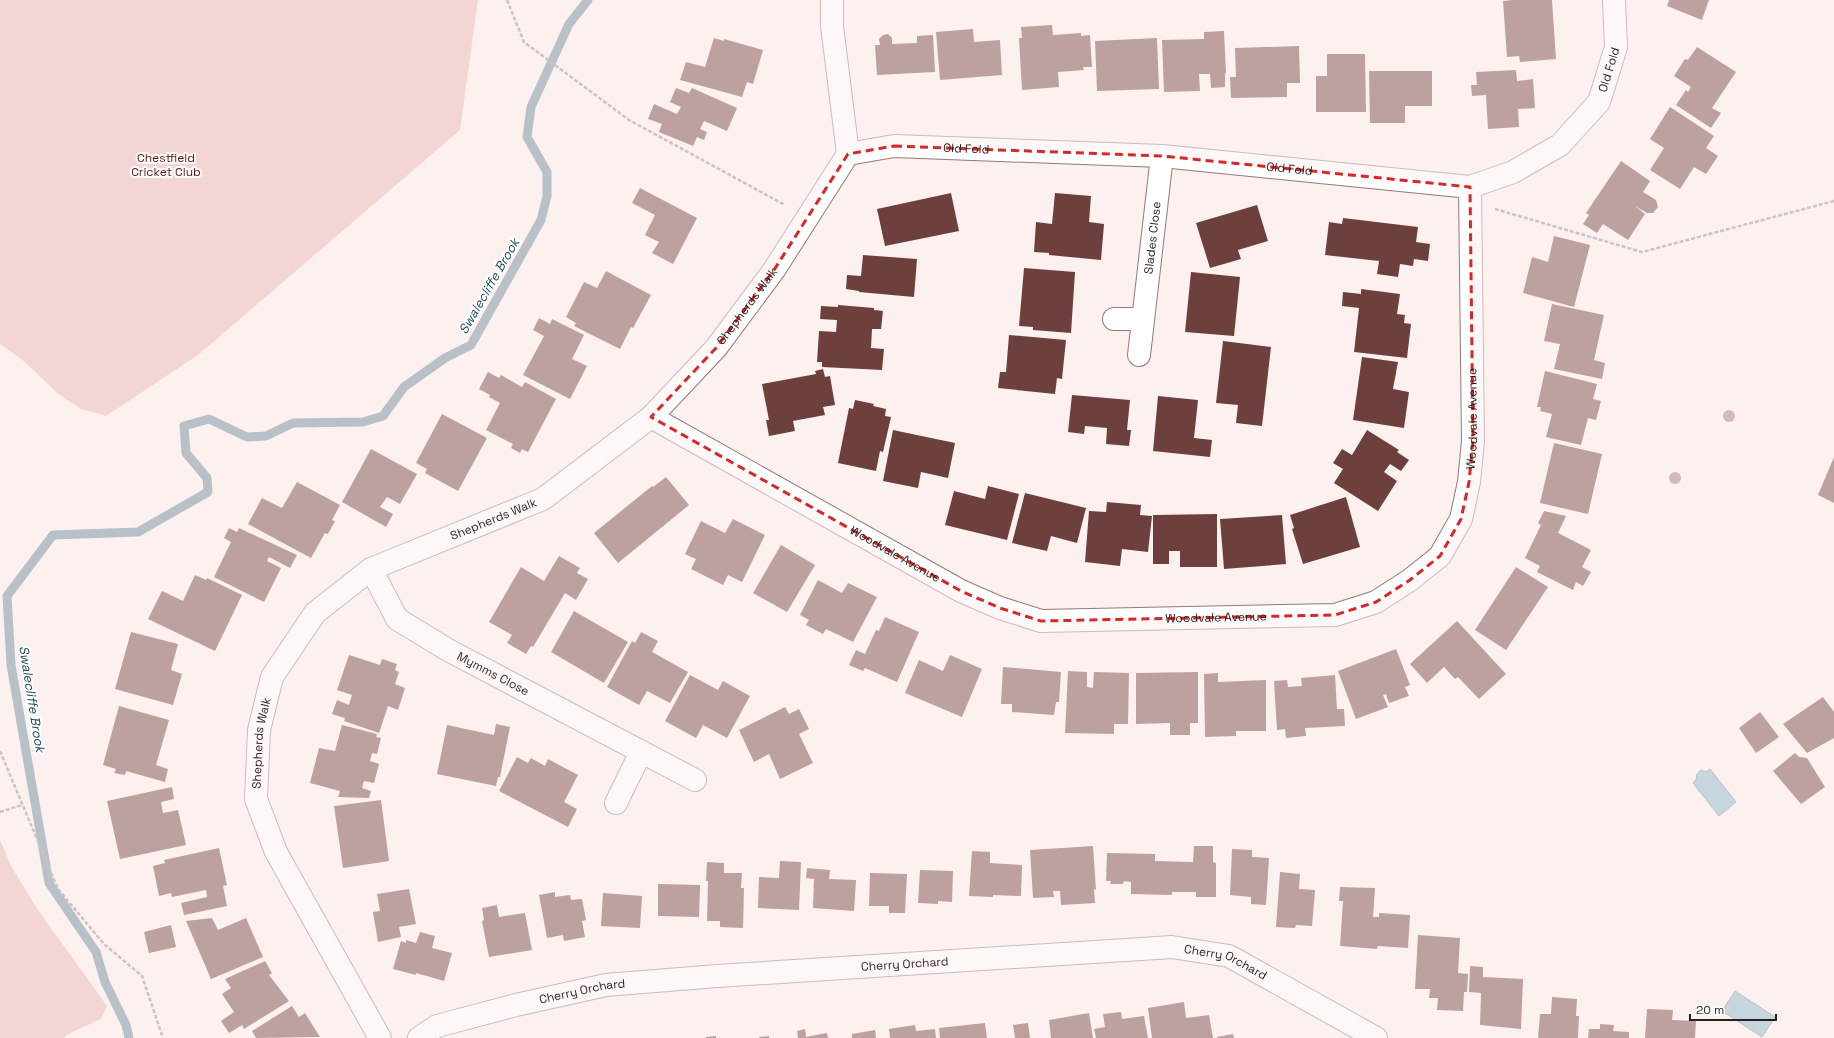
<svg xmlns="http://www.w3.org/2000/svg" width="1834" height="1038" viewBox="0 0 1834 1038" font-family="'Space Grotesk',sans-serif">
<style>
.green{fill:#e7b4af}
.water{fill:#80b6cb;stroke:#668897}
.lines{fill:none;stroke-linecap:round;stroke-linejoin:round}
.stream{stroke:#668897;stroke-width:9}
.building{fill:#6d403d}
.street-casing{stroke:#937977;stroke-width:24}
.path{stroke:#958a89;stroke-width:2.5;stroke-dasharray:4 2;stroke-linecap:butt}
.street{stroke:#fff;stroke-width:22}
.tree{fill:#a27979}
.marked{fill:none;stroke:#d62828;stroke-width:3;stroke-dasharray:8 5;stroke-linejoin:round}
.labels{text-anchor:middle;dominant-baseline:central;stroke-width:4;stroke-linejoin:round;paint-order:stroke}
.street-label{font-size:12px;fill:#281e1d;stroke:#fff}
.park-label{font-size:12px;fill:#571718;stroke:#fff}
.water-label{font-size:13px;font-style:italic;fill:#1b4959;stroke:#fff}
</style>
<rect width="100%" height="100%" fill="#fdf1f0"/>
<g class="green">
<path d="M0,0h478l-18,130 -262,225 -92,61 -25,-7 -24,-16 -32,-31 -25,-18z"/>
<path d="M0,840l11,26 27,44 69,96 -6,13 -33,15 -4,4h-64z"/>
</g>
<g class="water">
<path d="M1710,769l26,33 -17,14 -26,-33 4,-5 -1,-3 5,-5 5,2z"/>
<path d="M1735,991l40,26 -13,20 -40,-26z"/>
</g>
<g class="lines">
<path class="stream" d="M129,1038l-3,-13 -21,-43 -9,-30 -47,-69 -38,-218 -4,-69 46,-61 85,-3 70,-40 -1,-14 -21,-25 -2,-27 25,-7 38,18 19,-1 27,-13 70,-1 20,-6 21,-29 41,-29 26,-13 70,-125 6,-24v-24l-20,-35 4,-30 38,-83 19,-24"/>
</g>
<g class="building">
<path d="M1513,0h39l4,59 -36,3 -1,-6 -12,1 -4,-56z"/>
<path d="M1669,0h40l-7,20 -35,-14z"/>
<path d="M1052,25l1,10 28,-2v3l9,-1 2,32h-9l1,3 -26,2 1,15 -37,3 -3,-52h3l-1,-11z"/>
<path d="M973,29l1,13 26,-2 2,35 -62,5 -4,-48z"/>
<path d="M1224,31l2,42h-1v14l-14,1 -1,-14h-11l1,17 -36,1 -2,-52 42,-1v-7z"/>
<path d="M888,34l4,4v6l25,-1v-7l16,-1 2,37 -58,3 -2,-30h5l-1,-6 4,-4z"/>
<path d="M714,38l10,3v-2l39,11 -10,34 -6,-2 -5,15 -62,-17 6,-18 19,5z"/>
<path d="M1157,38l2,51 -62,2 -2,-50z"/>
<path d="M1299,46l1,37h-13v14l-56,1 -1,-21h6l-1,-29z"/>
<path d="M1697,47l39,25 -24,36 9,5 -10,15 -35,-23 10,-15 2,2 3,-5 -17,-11 11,-17 3,1z"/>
<path d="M1327,54h38l1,58h-50v-36h11z"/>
<path d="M1516,70l1,11 16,-2 2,29 -17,1 1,18 -31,2 -2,-34 -14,1 -1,-11h6l-1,-13z"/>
<path d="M1369,71h63v35h-27v17h-35z"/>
<path d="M676,88l13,5 3,-5 45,20 -10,23 -23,-10 -4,8 7,3 -3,8 -7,-3 -4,9 -34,-14 3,-8 -14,-5 6,-15 23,10 4,-7 -11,-5z"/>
<path d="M1670,107l44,29 -8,12 12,8 -12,18 -12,-7 -14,22 -30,-19 14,-22 -14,-9z"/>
<path d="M1621,161l29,20 -7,11 13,8 2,7 -5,6h-6l-12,-7 10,8 -17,26 -25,-16 -6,9 -14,-9 6,-9 -3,-2z"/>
<path d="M640,188l57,30 -24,46 -21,-11 7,-11 -14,-7 10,-20 -23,-12z"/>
<path d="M951,193l8,38 -74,15 -8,-37z"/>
<path d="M1055,193l36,3 -2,26 15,2 -3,36 -52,-5v-2l-15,-1 2,-30 16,2z"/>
<path d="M1257,205l11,36 -30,9 3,9 -31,9 -14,-45z"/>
<path d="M1343,218l75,9 -2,15 14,2 -2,17 -14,-2 -1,7 -13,-2 -2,13 -21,-3 2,-13 -54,-6 4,-33 13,2z"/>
<path d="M1554,236l36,9 -16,62 -51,-14 9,-36 16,5z"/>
<path d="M863,255l54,4 -3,38 -55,-5v-1l-13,-2 1,-14 14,1z"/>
<path d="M1024,268l51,4 -4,61 -38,-3v-3l-14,-1z"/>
<path d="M606,271l45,24 -18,33 -2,-1 -11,22 -46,-23 2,-3 -10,-6 18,-35 13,6z"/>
<path d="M1191,272l49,5 -6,59 -49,-4z"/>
<path d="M1361,289l39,5 -3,20 8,1 -1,8 7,1 -4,34 -53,-6 5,-44 -17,-2 1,-14 18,2z"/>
<path d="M1552,304l52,11 -10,45 11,3 -3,16 -48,-10 6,-25 -16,-3z"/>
<path d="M838,305l36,3v2l9,1 -2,18h-9l-1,19 13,1 -2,21 -60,-3v-5h-5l2,-31 17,1 1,-12 -17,-1 1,-13 17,1z"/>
<path d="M539,318l11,6 2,-5 32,16 -12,24 15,7 -17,33 -47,-24 21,-39 -11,-6z"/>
<path d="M1009,335l57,5 -4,39 -5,-1 -2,16 -57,-6 2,-16h6z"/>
<path d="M1223,341l48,6 -9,79 -26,-3 2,-18 -22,-2z"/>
<path d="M1362,357l36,5 -5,27 16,3 -5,36 -51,-8z"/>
<path d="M823,369l2,8 5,-1 5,29 -12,2 2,8 -32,6 2,10 -26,5 -3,-16h3l-7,-36 54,-10 -1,-3z"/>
<path d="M1545,371l52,13 -4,15 8,2 -5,19 -8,-2 -7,27 -35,-8 6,-23 -12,-3 1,-4h-4z"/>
<path d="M488,372l11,6 2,-3 21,12 3,-5 31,17 -28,53 -6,-3 -2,4 -9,-5 2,-4 -27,-14 14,-27 -11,-6 1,-2 -11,-6z"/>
<path d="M1072,395l58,5 -3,30h4l-2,16 -23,-2 1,-16 -22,-2 -1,8 -16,-2z"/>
<path d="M1158,396l40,4 -4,38 18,2 -2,17 -57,-6z"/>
<path d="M855,400l19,4 -1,2 13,3 -1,7 6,1 -8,35 -3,-1 -4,20 -38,-8 11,-55 4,1z"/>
<path d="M442,414l45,24 -29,53 -33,-18 2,-4 -11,-6z"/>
<path d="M893,430l62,13 -7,35 -27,-6 -3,16 -35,-7z"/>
<path d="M1367,430l32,20 -2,2 12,8 -8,11 -11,-7 -6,8 13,9 -19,30 -44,-28 9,-14 -10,-6 9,-14 10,6z"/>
<path d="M1554,443l48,11 -14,60 -48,-11z"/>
<path d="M371,449l46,25 -17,30 -13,-7 -7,10 13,7 -7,13 -44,-25z"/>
<path d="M1834,457v46l-16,-8z"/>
<path d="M666,477l23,28 -71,58 -24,-30 58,-47 1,1z"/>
<path d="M297,482l43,23 -8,15 3,1 -7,13 -3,-1 -14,25 -63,-34 14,-26 20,10z"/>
<path d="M988,486l31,8 -12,46 -62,-15 9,-34 31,8z"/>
<path d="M1025,493l61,15 -9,35 -26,-7 -4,15 -35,-8z"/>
<path d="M1346,497l14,50 -57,17 -11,-35 2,-1 -4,-13z"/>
<path d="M1107,502l34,3 -1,10 12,1 -4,36 -26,-3 -2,17 -35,-4 4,-51 17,1z"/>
<path d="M1544,511l22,5 -8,17 33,17 -9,17 9,5 -8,14 -7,-4 -3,8 -36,-18 3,-6 -15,-8 16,-33 -3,-2z"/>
<path d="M1217,514v53h-37v-16h-11v13h-16v-49z"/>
<path d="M1282,515l4,49 -62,5 -4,-50z"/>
<path d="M733,519l32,16 -23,47 -14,-7 -5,10 -32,-16 5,-10 -11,-5 16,-33 24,12z"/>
<path d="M229,528l8,4 2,-4 58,27 -7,13 -21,-11 -2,4 14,7 -17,34 -50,-25 17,-35 -7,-4z"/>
<path d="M781,545l34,20 -28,47 -34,-19z"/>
<path d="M559,556l21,12 -3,5 11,6 -12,21 -11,-7 -32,54 -2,-1 -5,8 -19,-11 5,-8 -23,-13 32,-55 23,14z"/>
<path d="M1516,567l32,20 -42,63 -31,-20z"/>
<path d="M195,575l11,5 1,-2 35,17 -27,56 -67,-32 14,-28 21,10z"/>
<path d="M818,580l24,13 6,-10 29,14 -24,45 -27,-13 -3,5 -17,-9 3,-5 -9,-5z"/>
<path d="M574,611l54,31 -24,41 -53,-31z"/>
<path d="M885,617l34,15 -22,50 -32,-14 -2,3 -14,-6 7,-15 9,4 11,-24 3,1z"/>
<path d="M1457,621l49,53 -27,25 -21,-22 -3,2 -11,-12 -17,16 -17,-19z"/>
<path d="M131,632l47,12 -7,26 11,4 -9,31 -58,-16z"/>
<path d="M641,632l17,9 -6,11 36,20 -18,31 -23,-12 -8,14 -32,-18 25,-46 3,2z"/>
<path d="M1396,649l14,36 -5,2 4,9 -20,7 -3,-9 -3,1 5,12 -32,12 -18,-48z"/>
<path d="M349,655l31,10 2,-6 15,5 -2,6 4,2 -4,12 10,4 -7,22 -10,-4 -9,27 -35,-12 1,-3 -13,-4 5,-14 12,5 3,-10 -15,-5z"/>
<path d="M950,655l32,14 -20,48 -57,-24 14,-33 24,11z"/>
<path d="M1003,667l58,5 -2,30h-3l-2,13 -42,-3v-8h-11z"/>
<path d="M1068,671l19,1v15l6,1 1,-16 35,1 -1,51h-14v10l-49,-1z"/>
<path d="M1198,672v51h-8v12h-20v-12l-34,1v-51z"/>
<path d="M1218,673v9l48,-2v51h-30v5l-31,1 -1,-63z"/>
<path d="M690,675l28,15 5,-9 27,15 -23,42 -24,-13 -7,13 -31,-17z"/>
<path d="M1335,675l2,34h7l1,17 -40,2 1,8 -20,2 -1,-9 -8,1 -3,-49 13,-1 1,7 14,-1 -1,-8z"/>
<path d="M1823,697l11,15v26l-27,15 -24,-29z"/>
<path d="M119,706l50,14 -13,45 12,4 -3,13 -39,-11 -1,4 -11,-2 2,-4 -13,-4z"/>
<path d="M785,707l4,7 10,-5 10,20 -10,5 14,29 -33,16 -11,-25 -15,8 -15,-32z"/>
<path d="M1760,712l19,25 -23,16 -17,-25z"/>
<path d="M496,724l14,3 -10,50h-2l-2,9 -59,-12 10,-49 47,10z"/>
<path d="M342,725l35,9 -1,3 5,1 -4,16 -5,-1 -2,8 9,3 -5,19 -10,-2 -2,7 9,3 -2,7 -31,-1 2,-6 -30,-8 9,-35 16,3z"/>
<path d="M1795,753l4,4 8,1 18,29 -24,17 -28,-33z"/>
<path d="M517,757l11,6 3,-5 14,8 3,-7 30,16 -14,27 13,7 -9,18 -69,-36z"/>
<path d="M172,787l2,12 -13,3 2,11 15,-3 8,35 -66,14 -13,-58z"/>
<path d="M381,800l8,61 -46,7 -9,-62z"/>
<path d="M1093,846l3,44 -2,-1 1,14 -34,2 -1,-14h-7l1,6 -21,1 -3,-48z"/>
<path d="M1194,846h19v16l3,1v34h-20v-5h-24v3l-41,-1v-12l-7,-1 -1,3h-13l1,-3h-5l1,-28 48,1v7l38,1z"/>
<path d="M219,848l8,37 -4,1 4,20 -43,9 -3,-12 26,-6 -1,-7 -34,7 -1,-4 -12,3 -6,-30 12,-3 -1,-3z"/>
<path d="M1232,849l20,1v7l17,1 -3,47 -15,-1v-7l-21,-2z"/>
<path d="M972,851l18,1v11l32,2 -1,31 -28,-1v2l-24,-1z"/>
<path d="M780,861l21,1 -2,48 -41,-2 1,-31 20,1z"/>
<path d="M707,862l17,1v10h18l-1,15h3l-1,40 -23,-1v-6h-13l1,-40h-2z"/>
<path d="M807,868l23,2 -1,9 27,1 -2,31 -41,-3 1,-29 -8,-1z"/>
<path d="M920,870l33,1 -1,31 -14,-1v3l-20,-1z"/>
<path d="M1280,872l20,2 -1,15 16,1 -3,36 -16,-1 -1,3 -19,-1z"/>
<path d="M870,873l37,1 -2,39h-16v-7h-20z"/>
<path d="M658,884l42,1 -1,32 -41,-1z"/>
<path d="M1340,887l35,1 -2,29h6v-4l31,2 -2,33 -30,-2 -1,3 -37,-3 3,-45h-4z"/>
<path d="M409,889l7,35 -17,3 2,10 -23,5 -5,-30 7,-1 -3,-17z"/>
<path d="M555,892v5l15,-2 1,5 11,-1 4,21 -4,1 3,16 -21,4 -1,-6 -16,3 -8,-43z"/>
<path d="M603,893l39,3 -2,32 -39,-2z"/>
<path d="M497,905l2,12 26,-4 7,37 -43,7 -7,-36 2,-1 -2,-12z"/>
<path d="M212,918l6,12 28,-12 17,39 -52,22 -25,-58z"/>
<path d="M171,925l5,22 -27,6 -5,-21z"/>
<path d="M420,932l15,4 -3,12 20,5 -8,28 -28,-8v2l-23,-6 8,-28 5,2v-3l10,3z"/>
<path d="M1418,935l42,3 -2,35 10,1 -1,18h-3l-1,19 -26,-1 1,-12h-9l1,-9h-15z"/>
<path d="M265,961l7,12 -3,2 20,26 -45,28 -2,-4 -13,8 -8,-12 13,-9 -12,-18 9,-6 -6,-9z"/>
<path d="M1470,966l13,1v10l40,2 -2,50 -41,-4 1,-32 -12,-1z"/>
<path d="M1552,997l25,2 -1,17h3l-1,22h-40l2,-24h11z"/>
<path d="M1184,1002l2,16 23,-3 4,23h-61l-4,-30z"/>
<path d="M292,1006l7,11 6,-4 15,24 -64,1 -4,-7z"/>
<path d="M1647,1009l26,1 -1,10 24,1 -1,17h-50z"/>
<path d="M1121,1012l1,7 22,-3 4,22h-52l-2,-9 11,-2 -2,-13z"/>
<path d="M1089,1013l4,25h-42l-2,-18z"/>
<path d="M985,1023l2,15h-47l-1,-10z"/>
<path d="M1028,1023l2,15h-15l-2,-13z"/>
<path d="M1600,1024l14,1 -1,6 16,1v6h-41l1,-9h11z"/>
<path d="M915,1025l1,6 19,-2 1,9h-46l-1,-9z"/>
<path d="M805,1029l1,8 21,-4 1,5h-30l-1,-7z"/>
<path d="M875,1030l1,8h-24v-4z"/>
<path d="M1233,1034l1,4h-17v-1z"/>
<path d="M716,1036v2h-10v-1z"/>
<path d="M769,1036v2h-10v-1z"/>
</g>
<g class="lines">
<defs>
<g id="street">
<path id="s1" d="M848,154l46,-8 268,10 308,31 43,-15 47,-27 39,-43 17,-55 -2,-47"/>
<path d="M1114,319h28"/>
<path id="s2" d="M1139,355l23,-199"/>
<path id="s3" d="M651,417l310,174 39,17 41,13 294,-6 41,-13 34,-22 30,-24 21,-37 8,-37 4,-41 -3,-254"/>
<path id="s4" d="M371,569l26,50 51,31 247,130"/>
<path d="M616,803l25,-51"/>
<path id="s5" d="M380,1038l-104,-186 -20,-53 3,-69 13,-53 43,-64 56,-44 172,-70 108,-82 65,-69 58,-78 74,-116 -16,-128v-26"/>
<path id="s6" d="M419,1038l18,-12 79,-21 90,-20 111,-9 455,-29 57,9 147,82"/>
</g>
</defs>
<use href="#street" class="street-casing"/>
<g class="path">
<path d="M507,0l17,42 105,78 156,85"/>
<path d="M1495,209l147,43 192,-51"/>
<path d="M0,751l58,138 46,55 38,32 21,62"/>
<path d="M0,812l22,-7"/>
</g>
<use href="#street" class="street"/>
</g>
<g class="tree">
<circle cx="1729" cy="416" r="6"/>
<circle cx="1675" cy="478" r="6"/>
</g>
<path d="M0 0H1834V1038H0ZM894,146l268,10 308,31 3,254 -4,41 -8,37 -21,37 -30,24 -34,22 -41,13 -294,6 -41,-13 -39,-17 -310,-174 65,-69 58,-78 74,-116z" fill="#fdf1f0" fill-opacity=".55" fill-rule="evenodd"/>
<path class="marked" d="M894,146l268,10 308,31 3,254 -4,41 -8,37 -21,37 -30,24 -34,22 -41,13 -294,6 -41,-13 -39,-17 -310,-174 65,-69 58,-78 74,-116z"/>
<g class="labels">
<g class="street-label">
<text stroke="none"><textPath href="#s1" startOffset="816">Old Fold</textPath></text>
<text stroke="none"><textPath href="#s1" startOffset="119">Old Fold</textPath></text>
<text stroke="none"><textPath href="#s1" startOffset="443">Old Fold</textPath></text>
<text stroke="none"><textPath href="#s2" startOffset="118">Slades Close</textPath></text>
<text stroke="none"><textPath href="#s5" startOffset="1010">Shepherds Walk</textPath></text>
<text stroke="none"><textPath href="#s3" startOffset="1001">Woodvale Avenue</textPath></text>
<text stroke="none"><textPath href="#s5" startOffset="674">Shepherds Walk</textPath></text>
<text stroke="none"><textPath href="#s3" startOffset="280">Woodvale Avenue</textPath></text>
<text stroke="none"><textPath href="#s3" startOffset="616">Woodvale Avenue</textPath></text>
<text stroke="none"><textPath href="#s4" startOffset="167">Mymms Close</textPath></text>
<text stroke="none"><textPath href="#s5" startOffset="326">Shepherds Walk</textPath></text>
<text stroke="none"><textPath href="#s6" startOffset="495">Cherry Orchard</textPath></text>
<text stroke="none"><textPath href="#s6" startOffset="819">Cherry Orchard</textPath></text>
<text stroke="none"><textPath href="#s6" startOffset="171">Cherry Orchard</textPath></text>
</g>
<g class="park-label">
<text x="166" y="158">Chestfield<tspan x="166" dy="14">Cricket Club</tspan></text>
</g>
<g class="water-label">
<text transform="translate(489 286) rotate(-60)">Swalecliffe Brook</text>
<text transform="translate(32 699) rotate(81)">Swalecliffe Brook</text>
</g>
</g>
<path d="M1690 1014v6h86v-6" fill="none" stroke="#281e1d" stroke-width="2"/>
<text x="1696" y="1014" font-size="12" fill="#281e1d" stroke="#ffffff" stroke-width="3" paint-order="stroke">20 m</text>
</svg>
